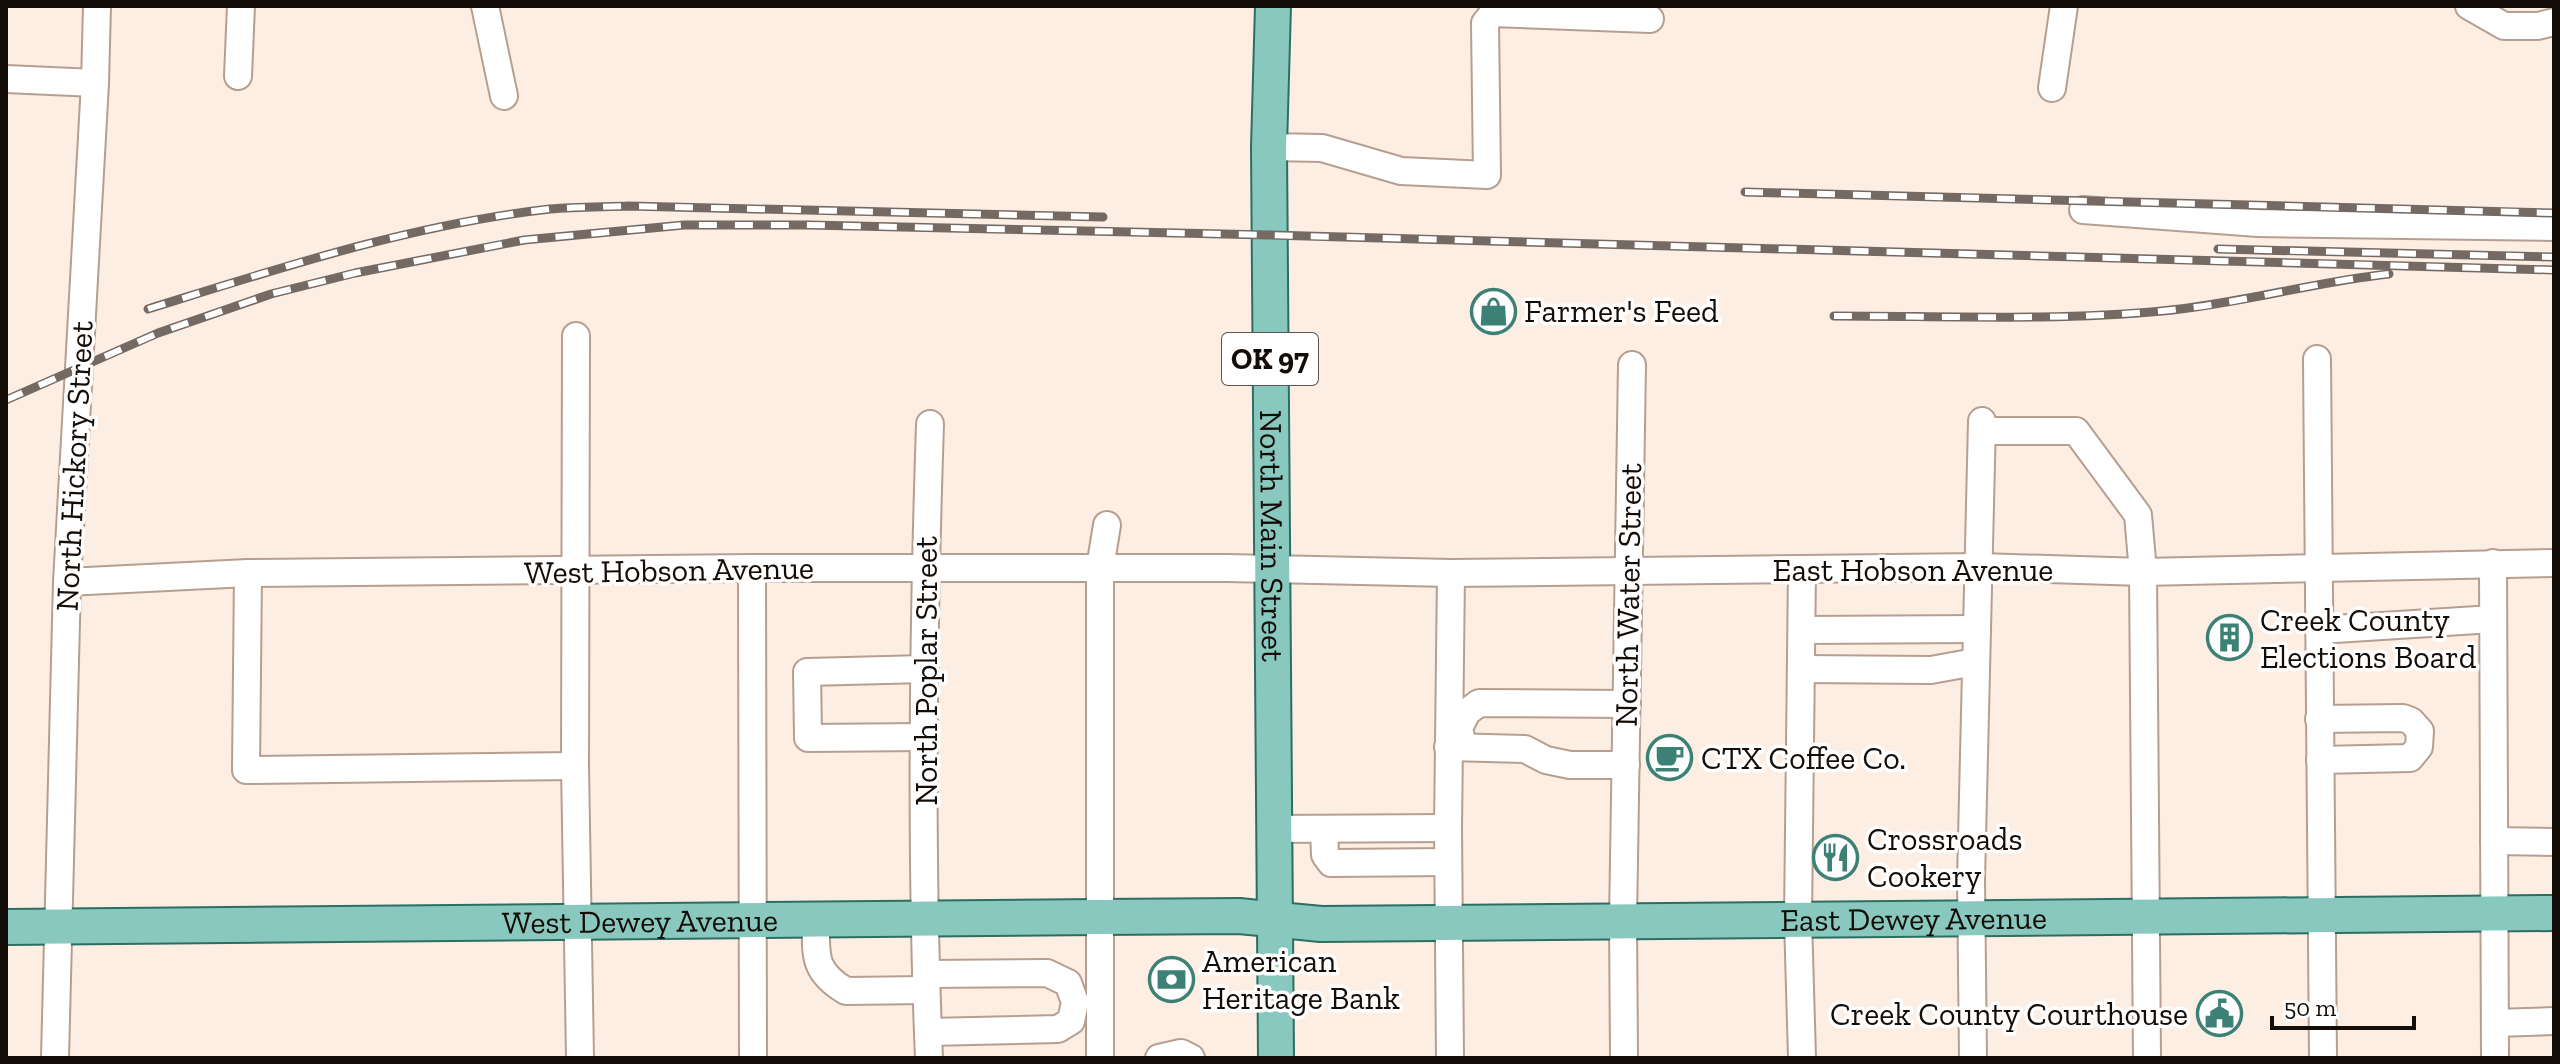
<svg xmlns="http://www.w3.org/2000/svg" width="2560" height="1064" viewBox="0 0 2560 1064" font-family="'Zilla Slab',serif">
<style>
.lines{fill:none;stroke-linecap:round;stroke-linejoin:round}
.minor-casing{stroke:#b69f90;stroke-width:30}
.major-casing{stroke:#2d6e62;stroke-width:38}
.minor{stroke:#fff;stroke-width:26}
.major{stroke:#89c8be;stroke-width:34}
.rail-casing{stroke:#756a63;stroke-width:9}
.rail{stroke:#fefefe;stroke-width:6;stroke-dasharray:18;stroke-linecap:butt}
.labels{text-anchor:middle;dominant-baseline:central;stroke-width:7;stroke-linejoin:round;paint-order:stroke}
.shield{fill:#fefefe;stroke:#5a5551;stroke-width:2}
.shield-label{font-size:30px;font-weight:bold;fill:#140c07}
.poi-label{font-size:32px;fill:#140c07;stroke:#fefefe;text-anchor:start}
.street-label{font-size:32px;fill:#140c07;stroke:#fefefe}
</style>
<rect width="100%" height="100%" fill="#fdeee4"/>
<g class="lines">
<defs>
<g id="minor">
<path d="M485,6l19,90"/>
<path d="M2469,6l35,20h34l16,-4"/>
<path d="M238,76l3,-70"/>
<path d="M6,79l89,4"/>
<path d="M2052,88l12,-82"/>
<path d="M1269,147l53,1 79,23 86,4 -2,-152 8,-10 157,6"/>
<path d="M2083,210l175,13 296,4"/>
<path d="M576,336l-1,430 5,292"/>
<path d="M2317,359l6,699"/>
<path d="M1982,431h94l62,84 5,57 4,486"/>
<path d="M2493,563l2,495"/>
<path d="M752,568l1,490"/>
<path d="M248,573l-2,197 329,-4"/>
<path d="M67,582l181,-9 504,-5h475l224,5 529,-6 163,5 411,-9"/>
<path d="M1802,630l175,-1"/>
<path d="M2319,630l174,-11"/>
<path d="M1801,669l130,1 44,-8"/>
<path d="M2319,719l84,-1 8,3 9,10 -1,16 -9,11 -90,2"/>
<path d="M924,737l-116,1 -1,-66 118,-3"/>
<path d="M1463,746l-4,-18 8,-16 12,-9 148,1"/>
<path d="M1448,747l77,2 21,11 24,5h56"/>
<path d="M1273,829l175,-1"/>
<path d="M1324,829l1,26 6,8 117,-1"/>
<path d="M2494,841l60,1"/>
<path d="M816,919c0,35 -4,52 30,72l80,-1"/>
<path d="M926,974l121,-1 21,10 7,19 -4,19 -13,8 -130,3"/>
<path d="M2495,1023l59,-2"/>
<path d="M55,1058l12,-476 28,-499 2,-77"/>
<path d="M929,1058c-9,-211 -6,-423 1,-634"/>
<path d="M1100,1058v-490l7,-43"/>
<path d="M1159,1058l22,-5 10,5"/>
<path d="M1450,1058l-2,-230 3,-255"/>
<path d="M1624,1058l-1,-137 9,-556"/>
<path d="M1802,1058l-4,-139 4,-350"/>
<path d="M1973,1058l-2,-178 11,-459"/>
</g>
<g id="major">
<path id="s1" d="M1273,6l-4,141 7,911"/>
<path id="s2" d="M6,927l1093,-10 140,-1 82,8 1233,-11"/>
</g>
</defs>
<use href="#minor" class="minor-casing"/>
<use href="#major" class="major-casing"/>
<use href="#minor" class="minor"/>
<use href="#major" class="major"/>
<defs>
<g id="rail">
<path d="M1745,192l809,21"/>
<path d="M2218,249l336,8"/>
<path d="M148,309c132,-41 265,-85 402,-100 26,-2 53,-2 79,-3l474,11"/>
<path d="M1834,316c109,0 220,5 328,-5 77,-7 151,-29 227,-37"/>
<path d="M6,400l152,-67 113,-39 84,-21 169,-33 160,-15h124l461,10 1285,35"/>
</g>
</defs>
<use href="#rail" class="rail-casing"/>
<use href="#rail" class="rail"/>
</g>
<defs>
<symbol id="shop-ring" viewBox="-11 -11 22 22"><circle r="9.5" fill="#fefefe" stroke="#3d8176" stroke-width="1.5"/><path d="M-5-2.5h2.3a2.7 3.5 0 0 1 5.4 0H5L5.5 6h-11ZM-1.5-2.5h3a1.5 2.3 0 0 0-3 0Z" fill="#3d8176"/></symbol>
<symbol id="building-ring" viewBox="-11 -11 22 22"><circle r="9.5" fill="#fefefe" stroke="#3d8176" stroke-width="1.5"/><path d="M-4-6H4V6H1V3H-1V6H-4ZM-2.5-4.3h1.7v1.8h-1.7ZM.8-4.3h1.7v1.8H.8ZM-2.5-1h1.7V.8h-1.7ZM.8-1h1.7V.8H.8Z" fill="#3d8176"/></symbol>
<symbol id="cafe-ring" viewBox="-11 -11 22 22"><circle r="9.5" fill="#fefefe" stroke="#3d8176" stroke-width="1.5"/><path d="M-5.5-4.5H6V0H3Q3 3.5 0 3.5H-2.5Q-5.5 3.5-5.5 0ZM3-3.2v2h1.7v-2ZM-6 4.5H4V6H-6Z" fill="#3d8176"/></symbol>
<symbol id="restaurant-ring" viewBox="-11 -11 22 22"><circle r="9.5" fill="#fefefe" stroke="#3d8176" stroke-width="1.5"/><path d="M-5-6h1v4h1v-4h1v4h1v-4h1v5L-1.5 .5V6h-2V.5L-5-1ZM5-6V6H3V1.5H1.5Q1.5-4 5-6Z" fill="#3d8176"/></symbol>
<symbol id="bank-ring" viewBox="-11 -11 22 22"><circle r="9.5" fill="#fefefe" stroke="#3d8176" stroke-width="1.5"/><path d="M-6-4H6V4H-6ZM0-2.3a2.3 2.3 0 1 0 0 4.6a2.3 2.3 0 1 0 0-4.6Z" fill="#3d8176"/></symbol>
<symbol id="civic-ring" viewBox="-11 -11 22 22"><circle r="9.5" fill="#fefefe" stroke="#3d8176" stroke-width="1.5"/><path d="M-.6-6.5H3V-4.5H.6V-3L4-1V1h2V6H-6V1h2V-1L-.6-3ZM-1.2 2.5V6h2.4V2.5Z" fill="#3d8176"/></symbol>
</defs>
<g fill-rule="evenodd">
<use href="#shop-ring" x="1468" y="286" width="51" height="51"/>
<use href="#building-ring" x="2204" y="612" width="51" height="51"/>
<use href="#cafe-ring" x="1644" y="732" width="51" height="51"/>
<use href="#restaurant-ring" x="1810" y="832" width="51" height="51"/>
<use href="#bank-ring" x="1146" y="954" width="51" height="51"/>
<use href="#civic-ring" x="2194" y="988" width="51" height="51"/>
</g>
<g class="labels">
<rect class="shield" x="1222" y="333" width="96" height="52" rx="6"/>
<g class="shield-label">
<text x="1270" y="359">OK 97</text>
</g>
<g class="poi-label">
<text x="1524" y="311">Farmer's Feed</text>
<text x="2260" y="620">Creek County<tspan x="2260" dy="37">Elections Board</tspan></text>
<text x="1701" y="758">CTX Coffee Co.</text>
<text x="1867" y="839">Crossroads<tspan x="1867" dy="37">Cookery</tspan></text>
<text x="1202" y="961">American<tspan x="1202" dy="37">Heritage Bank</tspan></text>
<text x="2188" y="1014" text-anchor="end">Creek County Courthouse</text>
</g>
<g class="street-label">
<text transform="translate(74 466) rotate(-87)">North Hickory Street</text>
<text stroke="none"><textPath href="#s1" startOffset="530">North Main Street</textPath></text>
<text transform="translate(669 570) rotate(-1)">West Hobson Avenue</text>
<text x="1913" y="570">East Hobson Avenue</text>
<text transform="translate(1628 595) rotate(-89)">North Water Street</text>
<text transform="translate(926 671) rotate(-90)">North Poplar Street</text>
<text stroke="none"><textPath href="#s2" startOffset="1908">East Dewey Avenue</textPath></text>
<text stroke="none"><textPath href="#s2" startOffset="634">West Dewey Avenue</textPath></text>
</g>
</g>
<rect width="2560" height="1064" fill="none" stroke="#140c07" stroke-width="16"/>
<path d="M2272 1016v12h142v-12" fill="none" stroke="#140c07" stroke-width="4"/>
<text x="2284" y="1016" font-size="24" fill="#140c07" stroke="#fefefe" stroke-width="6" paint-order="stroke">50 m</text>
</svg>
